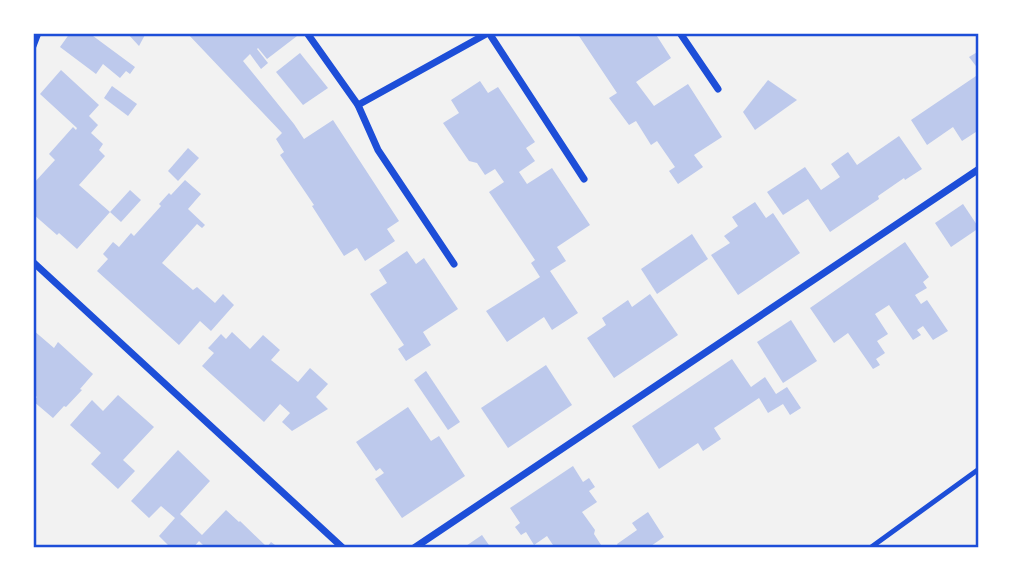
<svg xmlns="http://www.w3.org/2000/svg" width="1012" height="581" viewBox="0 0 1012 581" font-family="Raleway,sans-serif">
<style>
.building{fill:#bdc9ec}
.lines{fill:none;stroke-linecap:round;stroke-linejoin:round}
.service{stroke:#1d4ed8;stroke-width:5}
.minor{stroke:#1d4ed8;stroke-width:7}
.neatline{fill:none;stroke:#1d4ed8;stroke-width:2.5}
</style>
<rect width="100%" height="100%" fill="#f2f2f2"/>
<g class="building">
<path d="M70,33h19l46,34 -5,7 -4,-3 -6,7 -17,-14 -7,10 -36,-27z"/>
<path d="M127,33h19l-7,13z"/>
<path d="M187,33h114l-34,26 -9,-11 -1,1 11,14 -7,6 -11,-15 -7,7 51,63 10,15 29,-19 66,101 -12,8 8,12 -30,20 -8,-13 -13,8 -32,-50 2,-1 -34,-50 4,-3 -8,-13 6,-6z"/>
<path d="M577,33h78l16,25 -35,24 18,24 34,-22 34,53 -28,18 9,12 -25,17 -9,-13 6,-4 -18,-26 -6,4 -15,-24 -7,4 -20,-27 8,-5z"/>
<path d="M979,51v19l-10,-13z"/>
<path d="M300,53l28,35 -25,17 -27,-33z"/>
<path d="M61,70l38,35 -10,11 9,9 -7,8 12,11 -4,6 6,6 -26,29 31,27 -33,37 -18,-16 -2,2 -24,-21v-30l22,-24 -6,-6 24,-27 3,3 1,-2 -37,-34z"/>
<path d="M979,74v56l-17,11 -9,-14 -26,18 -16,-25z"/>
<path d="M768,80l29,20 -42,30 -12,-18z"/>
<path d="M480,81l8,12 10,-6 37,55 -9,6 9,13 -16,11 8,12 25,-16 38,57 -33,22 9,14 -16,10 28,42 -26,17 -8,-13 -37,25 -21,-31 54,-34 -9,-14 4,-3 -46,-68 15,-10 -9,-13 -10,6 -8,-12 -8,-2 -26,-38 16,-10 -8,-13z"/>
<path d="M112,86l25,18 -9,12 -24,-18z"/>
<path d="M899,136l23,33 -17,11 -1,-2 -26,18 1,3 -49,33 -22,-33 -25,16 -16,-23 38,-25 16,23 19,-13 -9,-13 17,-12 9,13z"/>
<path d="M188,148l11,10 -21,23 -10,-10z"/>
<path d="M185,180l16,14 -13,15 17,16 -3,3 -5,-4 -35,39 31,27 4,-3 18,16 8,-9 11,11 -23,26 -11,-10 -21,24 -82,-74 11,-12 -5,-5 10,-12 6,5 12,-14 3,3 27,-30 -2,-2 10,-11 2,2z"/>
<path d="M130,190l11,10 -20,22 -11,-10z"/>
<path d="M755,202l11,16 7,-5 27,40 -62,42 -27,-40 19,-12 -6,-7 14,-10 -6,-9z"/>
<path d="M963,204l16,24 -28,19 -16,-24z"/>
<path d="M692,234l16,25 -51,35 -16,-25z"/>
<path d="M905,242l24,35 -6,5 4,6 -12,7 6,9 6,-4 21,31 -15,9 -10,-14 -6,4 4,5 -8,5 -24,-35 -14,9 13,20 -11,7 8,12 -9,6 4,6 -7,4 -25,-36 -14,10 -24,-35z"/>
<path d="M407,251l9,13 8,-6 34,51 -35,23 8,13 -25,16 -8,-12 6,-4 -34,-51 17,-11 -8,-13z"/>
<path d="M650,294l28,41 -64,43 -27,-40 19,-13 -4,-7 26,-18 4,7z"/>
<path d="M791,320l26,41 -34,22 -26,-41z"/>
<path d="M33,330l21,18 4,-6 35,32 -13,15 2,1 -16,17 -2,-1 -11,12 -20,-17 4,-4 -4,-3z"/>
<path d="M232,332l18,17 13,-14 17,15 -9,10 27,22 12,-14 18,16 -12,13 12,12 -36,22 -10,-9 8,-9 -10,-9 -16,18 -62,-56 12,-13 -6,-5 3,-3 10,-11 5,5z"/>
<path d="M732,359l19,28 14,-10 11,17 11,-7 14,21 -11,7 -7,-11 -15,9 -9,-15 -45,30 7,11 -18,12 -5,-8 -39,26 -27,-43z"/>
<path d="M546,365l26,40 -64,43 -27,-40z"/>
<path d="M426,371l34,51 -12,8 -34,-50z"/>
<path d="M118,395l36,32 -31,33 12,11 -17,18 -27,-25 10,-11 -31,-28 22,-25 11,11z"/>
<path d="M408,407l23,34 8,-5 26,40 -63,42 -27,-39 9,-6 -4,-5 -4,3 -20,-29z"/>
<path d="M178,450l32,31 -30,33 22,21 24,-25 13,12 1,-1 27,26 4,-5 8,6h-73l-7,-7 -6,7h-22l-12,-12 16,-18 -14,-12 -12,12 -18,-17z"/>
<path d="M573,466l10,16 6,-4 6,9 -6,4 8,11 -15,10 13,18 -1,4 9,14h-48l-8,-12 -13,9 -8,-13 -5,3 -6,-8 5,-4 -10,-15z"/>
<path d="M648,512l16,25 -16,11h-29l-2,-4 20,-14 -5,-7z"/>
<path d="M482,535l9,13h-28z"/>
</g>
<g class="lines">
<path class="service" d="M870,548l109,-79"/>
<g class="minor">
<path d="M307,33l51,72 130,-72"/>
<path d="M489,33l95,146"/>
<path d="M680,33l38,56"/>
<path d="M33,46l5,-13"/>
<path d="M358,105l20,45 76,114"/>
<path d="M33,262l310,286"/>
<path d="M414,548l565,-379"/>
</g>
</g>
<rect width="1012" height="581" fill="none" stroke="#ffffff" stroke-width="70"/>
<rect x="35" y="35" width="942" height="511" class="neatline"/>
</svg>
